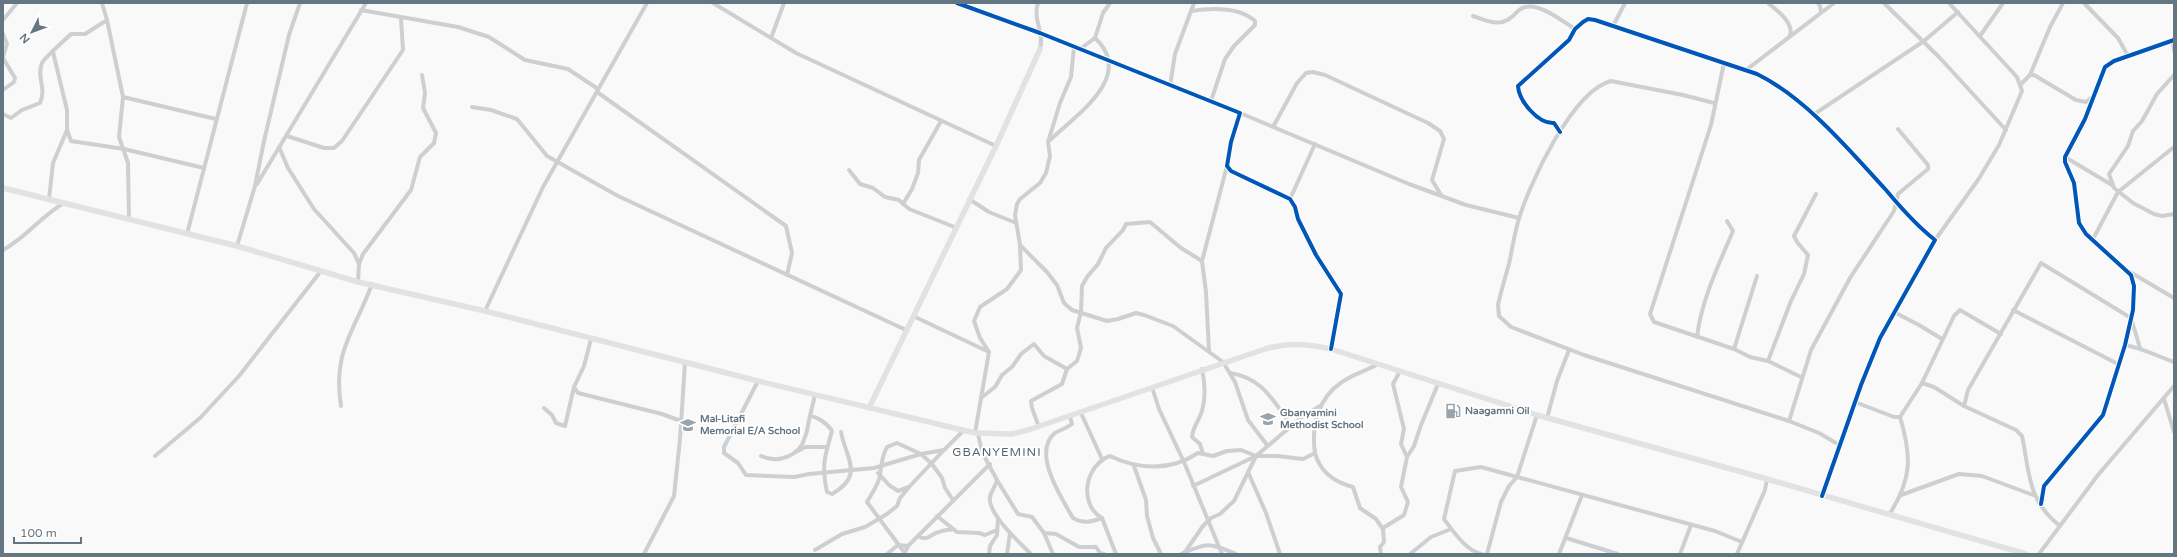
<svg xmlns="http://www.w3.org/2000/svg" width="2177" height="557" viewBox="0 0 2177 557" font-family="'Varela Round',sans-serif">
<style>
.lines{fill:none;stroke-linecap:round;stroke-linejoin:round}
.minor{stroke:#cecfd0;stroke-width:4}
.secondary{stroke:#e1e2e2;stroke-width:5.5}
.cycleway-casing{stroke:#fff;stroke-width:6}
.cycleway{stroke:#0057b8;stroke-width:4}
.labels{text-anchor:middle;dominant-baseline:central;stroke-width:4;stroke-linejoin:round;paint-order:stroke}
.poi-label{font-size:10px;font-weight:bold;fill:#657683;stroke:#fff;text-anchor:start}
.quarter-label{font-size:12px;letter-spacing:1px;fill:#57646e;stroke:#fff}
</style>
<rect width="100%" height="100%" fill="#f9f9f9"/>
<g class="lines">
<g class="minor">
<path d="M102,3l5,17 16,77 -4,40 9,26 1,57"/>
<path d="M713,3l83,50 200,93"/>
<path d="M957,3l83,30 200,80 -9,29 -4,24 4,5 59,28 5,8 3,12 18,36 25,39 -10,55"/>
<path d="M1038,3c-6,16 7,30 2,46"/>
<path d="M1768,3c9,7 26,20 22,32"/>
<path d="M1818,3l2,3 1,6"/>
<path d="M1884,3l56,55 66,72"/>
<path d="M2084,3l34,35 10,18"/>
<path d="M361,10l97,17 31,10 36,23 43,9 30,20"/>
<path d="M1191,11c20,-3 48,-4 64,10v4l-21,21 -9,13 -14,42"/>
<path d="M1473,16c14,5 27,12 40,0 3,-3 7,-8 12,-9 15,-4 37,14 50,22"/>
<path d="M3,20l14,-17"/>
<path d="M1613,26l12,-23"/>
<path d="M3,34l4,10 -4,13"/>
<path d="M1980,36l23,-33"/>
<path d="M771,38l13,-35"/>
<path d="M2173,41l1,10"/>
<path d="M1074,47l-3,30 -11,26 -12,39 2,14 -4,17 -6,10 -20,16 -3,5 -2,11 5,30 27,27 10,13 7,18 8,7 35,11 11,-2 18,-6 8,2 29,11 50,36 12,20 13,38 19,25"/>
<path d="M1080,49l15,-11"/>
<path d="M3,58l12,20 -1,4 -11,8"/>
<path d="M1724,63l-13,62 -61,189 4,8 80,27 16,8 18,4 33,16"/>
<path d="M1746,70l88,-67"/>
<path d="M2030,75l20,-48 13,-24"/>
<path d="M2174,75l-17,19 -15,27 -9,10 -5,15 -19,28 5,14 19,15 21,11 8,2 12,-2"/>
<path d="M2021,84l9,-9h4l42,25 10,2 6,-5"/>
<path d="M1170,86l5,-32 19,-51"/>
<path d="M597,92l189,134 6,27 -5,22"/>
<path d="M123,97l93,22"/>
<path d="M1714,103l-31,-8 -72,-14c-39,10 -83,105 -93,141 -4,14 -6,28 -9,42 -4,14 -8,27 -11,41l1,11 12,11 73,28 205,66 30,12 22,13"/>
<path d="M472,107l19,3 26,9 30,37 71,40 288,134"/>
<path d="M1240,113l169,71 57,21 53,13"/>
<path d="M3,114l8,4 11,-8 18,-7c7,-15 -4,-26 2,-40 2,-5 24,-24 29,-29h14l22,-14"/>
<path d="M1813,115l111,-74 34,-29"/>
<path d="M1273,127l24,-44 9,-10 7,-1 12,3 103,48 12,8 4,8 -12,41 9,15"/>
<path d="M67,130l4,11 53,8 80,19"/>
<path d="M1560,132l-6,-9c-16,1 -35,-22 -36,-37l51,-46 6,-11 8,-7 5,-3 7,1 162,54c49,24 93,77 129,116 15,18 31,36 49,50l-55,98 -19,47 -39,111"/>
<path d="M287,136l37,12h10l8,-7 61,-91 -2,-32"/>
<path d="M1050,140c26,-25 86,-64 45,-102l8,-25 7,-10"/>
<path d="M279,147l9,21 26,41 40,44 5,11 -1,18"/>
<path d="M2065,157l47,28"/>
<path d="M849,170l11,14 13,4 12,9 14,3 10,9 48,19"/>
<path d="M257,184l109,-181"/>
<path d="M49,199l4,-36 14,-33v-20l-14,-58"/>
<path d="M969,199l20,13 27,11"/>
<path d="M1290,199l25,-55"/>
<path d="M903,204l9,-15 6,-16 1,-13 22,-39"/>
<path d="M187,234l60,-231"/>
<path d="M2093,239l25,-47 56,-45"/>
<path d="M1935,240l43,-60 21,-35 23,-54 -5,-14 -68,-74"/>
<path d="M237,246l18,-60 9,-45 25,-106 11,-32"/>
<path d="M3,250c23,-12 38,-34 61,-47"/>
<path d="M359,264l4,-10 48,-64 9,-33 14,-14 2,-10 -13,-25 2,-15 -3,-18"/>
<path d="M2130,272l44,26"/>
<path d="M2013,310l105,54"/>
<path d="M485,311l58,-124 104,-184"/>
<path d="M1894,312l25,13 23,14"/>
<path d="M913,316l76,36"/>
<path d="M1697,337c4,-36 22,-73 36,-106l-6,-10"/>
<path d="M591,339l-7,27 -10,21 4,6 84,21 19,7"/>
<path d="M2125,345c17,3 32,11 49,17"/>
<path d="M1734,349l23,-73"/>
<path d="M1209,351l-3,-59 -4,-31 25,-95"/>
<path d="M1768,361l23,-60 13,-27 4,-19 -11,-13 -3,-6 22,-42"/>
<path d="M1202,369c3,14 4,28 0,42 -3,10 -9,15 -10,26l8,7 3,10"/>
<path d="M1400,371l-7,13 11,45 -3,15 6,13"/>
<path d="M1230,373c33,5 43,28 61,52"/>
<path d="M758,381l-34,66v6l14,10 8,12 48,2 15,-3 65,-6 47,-14 23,-4 19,-19"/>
<path d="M1922,383l12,4 30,19 52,24 6,6c8,38 5,64 38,90"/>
<path d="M1152,387l7,22 25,53 38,92"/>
<path d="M815,395l-5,21c8,1 18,8 22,15 -7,25 -11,34 -5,61l5,2c33,-19 14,-35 9,-62"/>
<path d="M981,398l14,-11 7,-12 10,-8 9,-13 13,-10 10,12 23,13"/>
<path d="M2164,399l10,33"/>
<path d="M1855,402l39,15h6l22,-34 32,-67 6,-6 41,24"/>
<path d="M341,406c-9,-55 14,-75 31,-122"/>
<path d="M1964,406l4,-16 73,-127 90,55 9,30"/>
<path d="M544,408l8,7 4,8 9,3 9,-39"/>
<path d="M1081,413l21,46"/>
<path d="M1070,417l2,7c-5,4 -12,6 -17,9 -24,19 7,66 18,85 11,6 18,4 29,0l14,36"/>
<path d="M1547,418l10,-37 12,-31"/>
<path d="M1789,421l22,-71 39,-72 44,-67 4,-17 30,-25v-4l-30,-36"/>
<path d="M1039,427l-7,-19 -1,-7 31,-17 5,-15 10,-8 4,-13 -4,-20 4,-16 1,-26 5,-9 11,-13 8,-16 17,-18 3,-6 24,-2 31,26 21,13"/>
<path d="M975,433l14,-81 -9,-14 -6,-17 6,-14 27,-18 14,-19 -1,-25"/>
<path d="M978,434l4,18 15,28c-1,6 -6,11 -7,17 -3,16 30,46 41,57"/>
<path d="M796,452l9,-5h21"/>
<path d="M1315,453c5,19 19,29 38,34l7,21 16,11 7,10 1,13 -4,5 1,7"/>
<path d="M155,456l45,-38 39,-42 82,-105"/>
<path d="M761,456c17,8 39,0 44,-19 3,-7 3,-14 5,-21"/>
<path d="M1134,466l12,34 1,16 6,22 8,16"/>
<path d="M1248,472l18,41 14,41"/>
<path d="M878,473l11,12 9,6 11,-4 34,-36"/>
<path d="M997,480l21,34 14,3 12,16 12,1 23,13h17l4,6 4,1"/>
<path d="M1193,486l63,-30"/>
<path d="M1901,495l58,-21 23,2 51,19"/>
<path d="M2041,504l3,-18 59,-71 22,-70 8,-35 1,-24 -3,-11 -45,-41 -7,-11 -5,-40 -9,-21v-5l20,-38 20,-52 9,-6 60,-21"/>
<path d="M1889,515c23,-36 23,-58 11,-98"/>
<path d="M937,516l20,16 22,1 6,2 12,-5"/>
<path d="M1102,518c-24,-14 -17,-53 8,-62 29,14 61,15 88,-3l15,3 14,-5 14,-1 15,6h21l26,3 12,-6c-4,-27 3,-55 27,-71 11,-8 24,-11 36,-18"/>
<path d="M1383,528l21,-13 4,-13 -7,-15 6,-30 7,-11 7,-21 17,-41"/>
<path d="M1044,533l9,21"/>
<path d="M918,536c10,6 12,-2 21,-4 5,-2 10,-2 14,-3"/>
<path d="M1566,538l52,16"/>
<path d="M815,550l27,-16 23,-7 22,-13 10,-8 3,-8 9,-11"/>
<path d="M904,552l-37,-50c5,-9 12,-18 13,-27 1,-10 2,-19 7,-28l10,-4 24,11 11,10 10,14 3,10 8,12"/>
<path d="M1185,552l18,-26 8,-8 9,-4 14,-13 22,-45 46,-39 18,-11"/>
<path d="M644,554l30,-58 6,-57 5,-76"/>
<path d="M887,554l11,-9 10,1"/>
<path d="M904,554l4,-8 82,-82"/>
<path d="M989,554l1,-8 7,-11 1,-17"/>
<path d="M1007,554l3,-21"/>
<path d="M1181,554c28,-12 28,-11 55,0"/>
<path d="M1410,554l21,-17 20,-8"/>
<path d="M1482,554c-16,-3 -29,-23 -38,-35l11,-48 26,-4 234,64 27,11"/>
<path d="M1487,554l14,-52 8,-16 8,-9 20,-62"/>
<path d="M1559,554l23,-59"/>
<path d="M1680,554l11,-29"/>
<path d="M1737,554l28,-64 2,-11"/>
<path d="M2039,554l59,-79 76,-89"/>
</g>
<g class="secondary">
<path d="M3,188l234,58 121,36 127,29 273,70 217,52 37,1 16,-4 237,-81c24,-7 43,-5 66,0l206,66 230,64 259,75"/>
<path d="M869,408l127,-262 44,-97"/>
</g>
<defs>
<g id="cycleway">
<path d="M957,3l83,30 200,80 -9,29 -4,24 4,5 59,28 5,8 3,12 18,36 25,39 -10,55"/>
<path d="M1560,132l-6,-9c-16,1 -35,-22 -36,-37l51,-46 6,-11 8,-7 5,-3 7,1 162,54c49,24 93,77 129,116 15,18 31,36 49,50l-55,98 -19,47 -39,111"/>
<path d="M2041,504l3,-18 59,-71 22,-70 8,-35 1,-24 -3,-11 -45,-41 -7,-11 -5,-40 -9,-21v-5l20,-38 20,-52 9,-6 60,-21"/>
</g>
</defs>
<use href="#cycleway" class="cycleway-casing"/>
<use href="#cycleway" class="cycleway"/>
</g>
<defs>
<symbol id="fuel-bare" viewBox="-9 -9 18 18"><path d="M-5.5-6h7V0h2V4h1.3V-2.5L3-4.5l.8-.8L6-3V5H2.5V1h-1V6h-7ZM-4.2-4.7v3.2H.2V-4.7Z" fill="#99a4ac" stroke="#fff" stroke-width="2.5" paint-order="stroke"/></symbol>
<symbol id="school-bare" viewBox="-9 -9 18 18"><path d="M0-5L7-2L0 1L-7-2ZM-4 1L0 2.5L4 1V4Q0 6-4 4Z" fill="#99a4ac" stroke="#fff" stroke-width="2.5" paint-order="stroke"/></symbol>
</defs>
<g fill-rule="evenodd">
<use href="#fuel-bare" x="1442" y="400" width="22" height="22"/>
<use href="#school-bare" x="1257" y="408" width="22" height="22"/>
<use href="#school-bare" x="677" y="414" width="22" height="22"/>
</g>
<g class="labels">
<g class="poi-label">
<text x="1465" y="411">Naagamni Oil</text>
<text x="1280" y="413">Gbanyamini<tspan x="1280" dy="12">Methodist School</tspan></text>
<text x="700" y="419">Mal-Litafi<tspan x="700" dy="12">Memorial E/A School</tspan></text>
</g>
<g class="quarter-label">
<text x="997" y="452">GBANYEMINI</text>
</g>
</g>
<rect width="2177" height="557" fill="none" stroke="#657683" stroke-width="8"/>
<g transform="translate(32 32) rotate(228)" stroke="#ffffff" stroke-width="3" paint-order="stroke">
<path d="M0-3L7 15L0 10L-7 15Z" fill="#657683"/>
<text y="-6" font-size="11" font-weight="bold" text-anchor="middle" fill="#657683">N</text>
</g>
<path d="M14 537v6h67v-6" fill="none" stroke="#657683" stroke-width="2"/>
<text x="20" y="537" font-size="12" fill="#657683" stroke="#ffffff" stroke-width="3" paint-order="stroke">100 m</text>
</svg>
